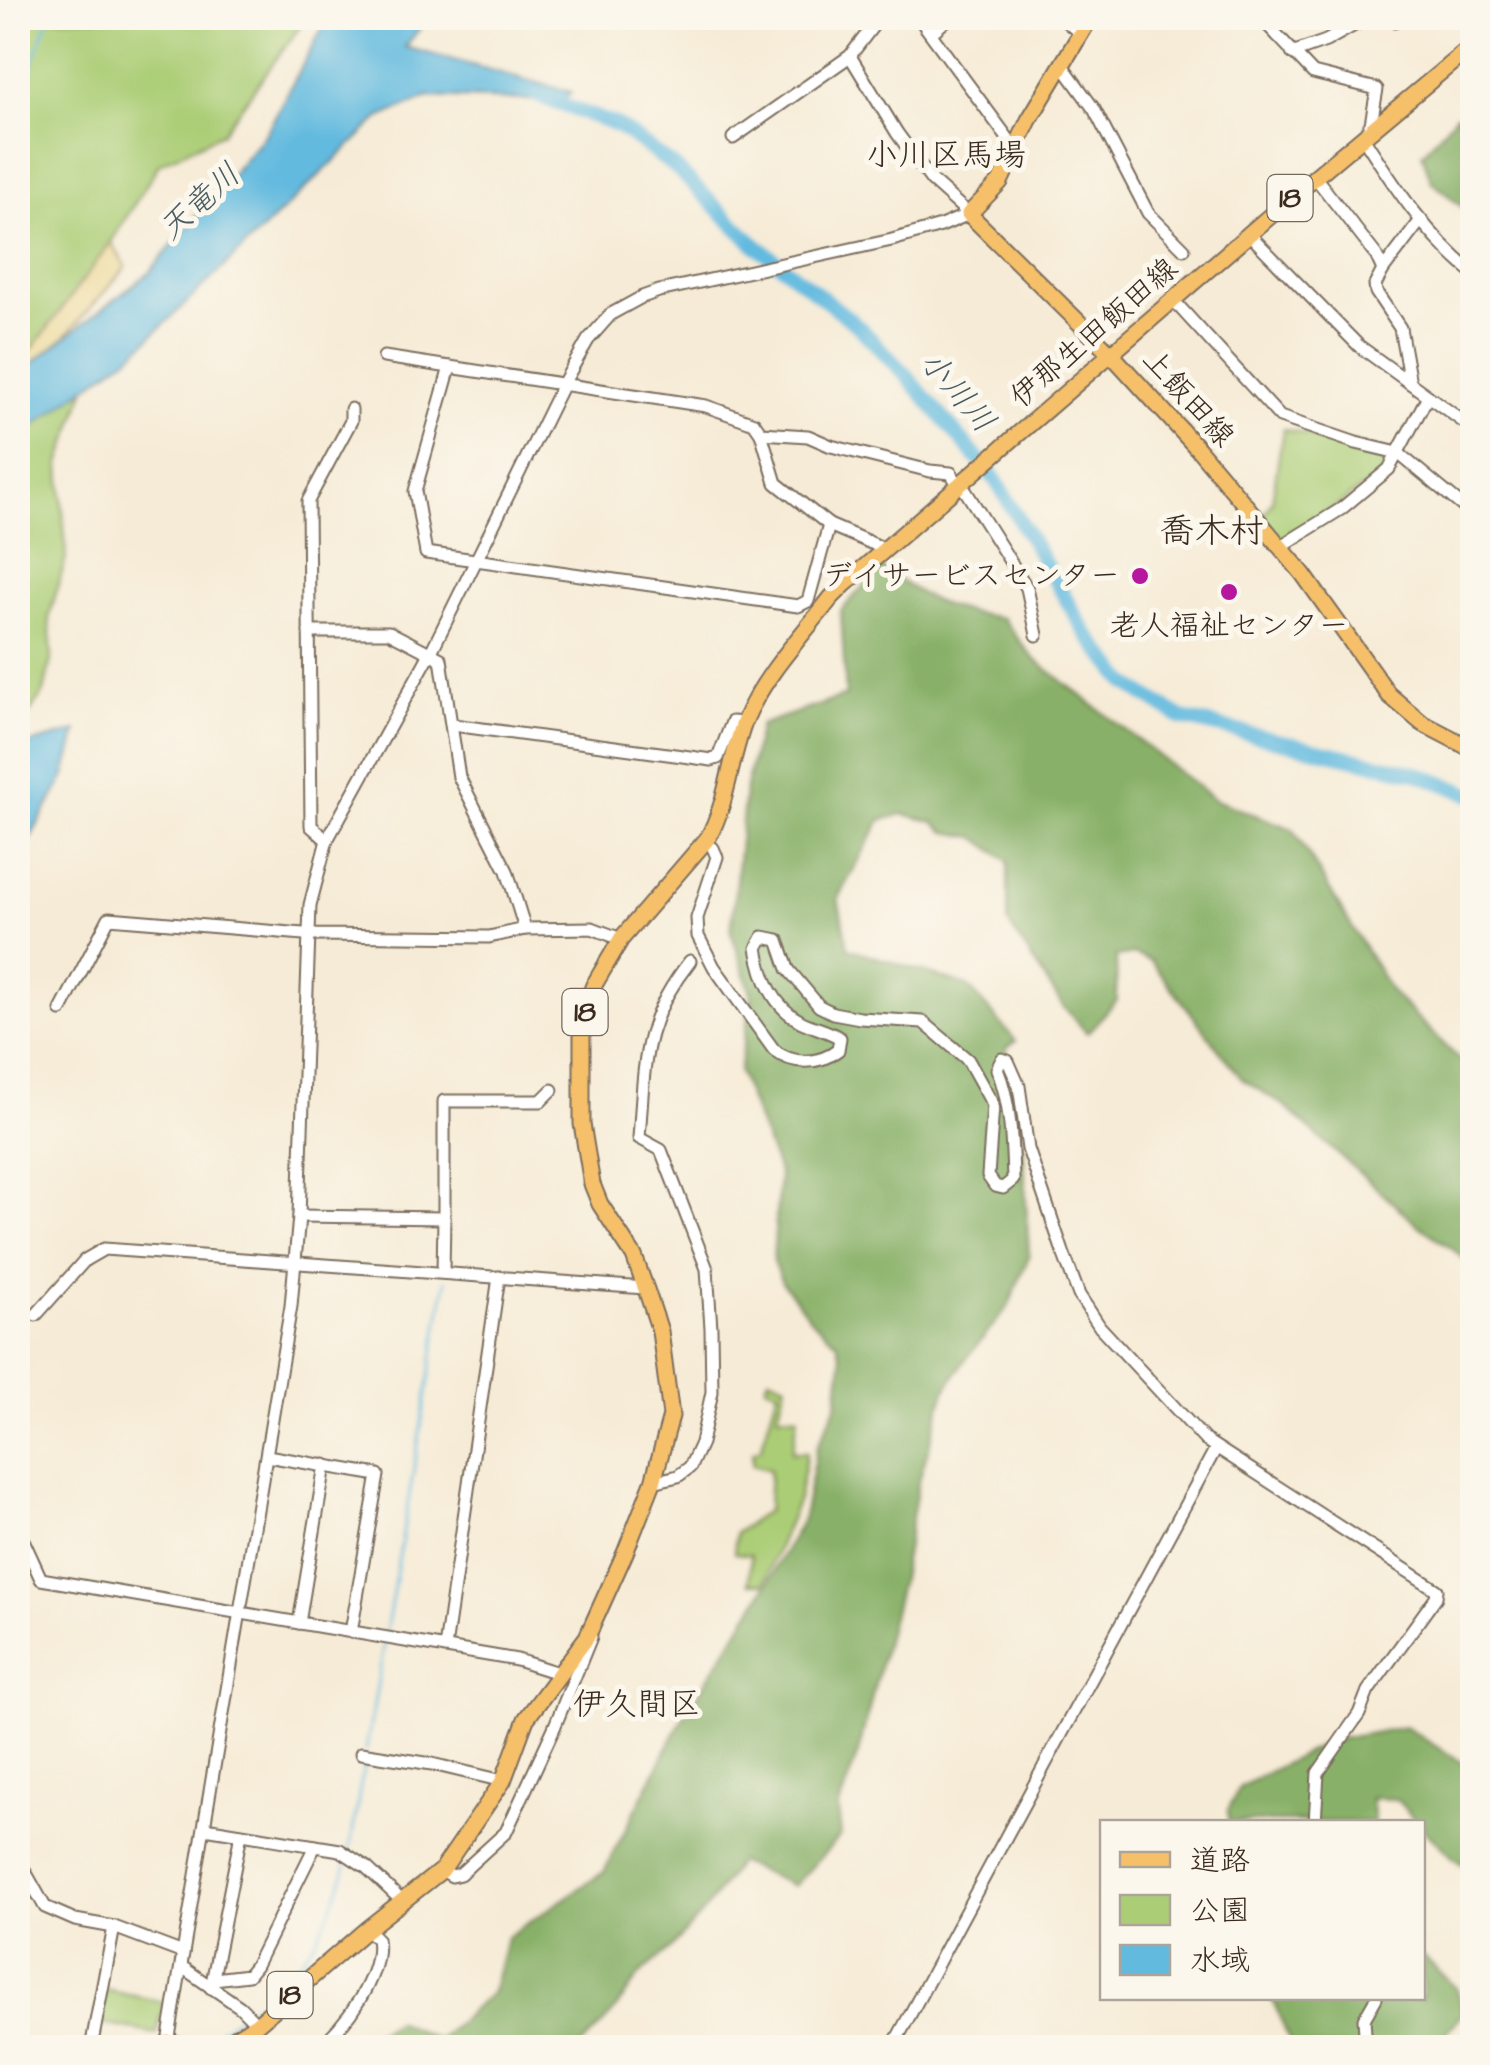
<svg xmlns="http://www.w3.org/2000/svg" width="1490" height="2065" viewBox="0 0 1490 2065" font-family="'Architects Daughter','Klee One',sans-serif">
<style>
.green{fill:#abcd76;stroke:#737c4a;stroke-width:2.5}
.forest{fill:#88b067;stroke:#626d42;stroke-width:2.5}
.sand{fill:#eeda9e;stroke:#94825e;stroke-width:2.5}
.water{fill:#62badf;stroke:#4e727e;stroke-width:2.5}
.lines{fill:none;stroke-linecap:round;stroke-linejoin:round}
.stream{stroke:#62badf;stroke-width:2.5}
.river{stroke:#62badf;stroke-width:15}
.minor-casing{stroke:#7c6e5e;stroke-width:15}
.major-casing{stroke:#7c6e5e;stroke-width:19}
.minor{stroke:#fff;stroke-width:11}
.major{stroke:#f6c06b;stroke-width:15}
.poi-dot{fill:#b5179e;stroke:#fbf7ec;stroke-width:4}
.labels{text-anchor:middle;dominant-baseline:central;stroke-width:10;stroke-linejoin:round;paint-order:stroke}
.shield{fill:#fbf7ec;stroke:#75685c;stroke-width:2.5}
.shield-label{font-size:28px;font-weight:bold;fill:#3b2a1e}
.street-label{font-size:30px;fill:#3b2a1e;stroke:#fbf7ec}
.poi-label{font-size:30px;fill:#3b2a1e;stroke:#fbf7ec;text-anchor:end}
.neighbourhood-label{font-size:32px;fill:#3b2a1e;stroke:#fbf7ec}
.water-label{font-size:32px;font-style:italic;fill:#495c62;stroke:#fbf7ec}
.quarter-label{font-size:35px;fill:#3b2a1e;stroke:#fbf7ec}
</style>
<rect width="100%" height="100%" fill="#fbf7ec"/>
<filter id="ink" filterUnits="userSpaceOnUse"><feTurbulence type="fractalNoise" baseFrequency=".01" numOctaves="2"/><feDisplacementMap in="SourceGraphic" scale="20" xChannelSelector="R" yChannelSelector="G"/><feConvolveMatrix kernelMatrix="1 2 1 2 8 2 1 2 1" color-interpolation-filters="sRGB"/></filter>
<filter id="wash" filterUnits="userSpaceOnUse"><feTurbulence type="fractalNoise" baseFrequency=".0048" numOctaves="4" result="noise"/><feDisplacementMap in="SourceGraphic" scale="40" xChannelSelector="R" yChannelSelector="G"/><feGaussianBlur stdDeviation="2.25" result="paint"/><feColorMatrix in="noise" values="0 0 0 0 0 0 0 0 0 0 0 0 0 0 0 0 0 1.4 0 .05"/><feComposite in="paint" operator="in"/></filter>
<g filter="url(#wash)">
<rect width="100%" height="100%" fill="#f6ebd6"/>
<g class="green">
<path d="M18,18h285l-4,10 -77,105 -63,31 -48,78 -77,105 -16,13z"/>
<path d="M86,387l-26,77 6,94 -17,59 3,38 -8,37 -26,37v-292z"/>
<path d="M1283,429l112,25 -8,16 -107,77 -19,-29 11,-17z"/>
<path d="M769,1377l17,7 -8,31 20,1 -6,36h15l-9,47 -34,84h-15l2,-28 -17,-2 2,-20 32,-23 2,-40 -18,-5 1,-13 8,-4 17,-58 -12,-4z"/>
<path d="M105,1990l59,12 -7,32 -58,-11z"/>
</g>
<g class="forest">
<path d="M1456,115l16,2v98l-40,-33 -10,-28z"/>
<path d="M881,567c45,33 65,44 121,51l31,40 182,142 78,29 98,163 81,80v195l-19,-18 -34,-23 -136,-121 -41,-26 -91,-118 -18,-7 -17,3 1,43 -30,33 -24,-27 -55,-83v-62l-33,-24 -29,-5 -12,-10 -31,-8 -22,6 -43,78 10,50 120,38 48,55 -10,8 17,98 6,109 -21,51 -45,56 -18,28 -27,93 -18,100 -42,169 -20,56 3,26 -47,51 -55,-24 -34,48 -34,38 -30,25 -29,41 -32,33 -229,1 45,-27 42,19 54,-48 15,-55 97,-65 77,-151 79,-125 43,-78 14,-71 20,-43 5,-43 -5,-19 -24,-20 -31,-40 -9,-20 6,-88 -40,-102 13,-77 -21,-63 14,-141 15,-66 86,-29 -5,-85z"/>
<path d="M1405,1727l67,42v100c-23,-9 -30,-25 -49,-40l-1,-7h-5l-21,-23 -25,-1 3,24h-145l-1,-12 12,-23 89,-46z"/>
<path d="M1423,1957l34,32 6,24 -28,34h-143l-20,-49h150z"/>
</g>
<path class="sand" d="M111,242l15,25 -63,72 -45,35v-14l16,-13z"/>
<g class="water">
<path d="M328,18h100l-23,29 166,45 -8,9 -135,-4 -49,21 -244,234 -117,85v-63l131,-101 117,-140z"/>
<path d="M77,731l-12,45 -47,84v-116l15,-1z"/>
</g>
<g class="lines">
<g class="stream">
<path d="M18,103l31,-85"/>
<path d="M18,143v14"/>
<path d="M386,1632l60,-352"/>
<path d="M366,1750l19,-110"/>
<path d="M350,1849l15,-91"/>
<path d="M249,2009c51,-35 83,-87 98,-147"/>
<path d="M211,2035l31,-21"/>
</g>
<path class="river" d="M536,95l82,31 58,42 76,74 105,83 48,49 90,105 91,154 40,50 55,35 235,55 56,22"/>
</g>
</g>
<g filter="url(#ink)">
<g class="lines">
<defs>
<g id="minor">
<path d="M919,18l96,130"/>
<path d="M1062,18l18,15"/>
<path d="M1261,18l52,55 64,16 -6,35 -8,13c31,49 64,99 109,135"/>
<path d="M1395,21l3,-3"/>
<path d="M931,33l18,-15"/>
<path d="M1292,53l34,-12 41,-23"/>
<path d="M1062,65l32,44 54,104 36,36"/>
<path d="M733,138l117,-82 29,-38"/>
<path d="M1315,177l61,78 7,15"/>
<path d="M1249,234l110,112 113,82"/>
<path d="M1173,300l107,117 76,26 42,10 74,61"/>
<path d="M384,357l322,49 48,17 7,10 15,50 53,42 56,24"/>
<path d="M450,367l-35,124 11,62 372,53 10,-5 21,-76"/>
<path d="M1410,383l-10,-55 -24,-36 -1,-7 8,-15 38,-50"/>
<path d="M761,433l47,3 23,10 99,25 21,2 8,13"/>
<path d="M965,490l62,98 10,47"/>
<path d="M1280,547l61,-38 48,-40 39,-73"/>
<path d="M309,632h80l52,27 18,118 48,94 18,58"/>
<path d="M453,725l259,35 6,-2 14,-36 12,1"/>
<path d="M327,840l-16,-14 -3,-325 43,-80v-12"/>
<path d="M713,848l4,9 -20,61 1,18 16,31 60,83c18,15 45,15 64,0l2,-12c-11,-7 -25,-10 -38,-16 -29,-15 -40,-44 -45,-74l6,-11 15,3 10,29 31,37 14,7 27,5 63,4 45,38 25,45 -5,71 7,10 8,2 10,-8c-1,-35 -2,-78 -16,-111l5,-10 6,2 11,25 9,63 35,103 16,43 21,32 105,113 232,150 -1,7 -68,94 -9,23 -41,59 -3,49"/>
<path d="M61,1010l48,-92 207,17 173,2 36,-8 67,-1 29,11"/>
<path d="M299,1216l145,2 -1,54"/>
<path d="M444,1218v-117h97l11,-11"/>
<path d="M36,1315l49,-55 19,-11 541,39"/>
<path d="M267,1456l111,19 -27,157"/>
<path d="M653,1482l25,-6 12,-9 11,-24 11,-51 -1,-64 -4,-59 -46,-119 -22,-12c6,-75 2,-115 51,-177"/>
<path d="M24,1542l17,37 476,81 41,13"/>
<path d="M299,1623l26,-158"/>
<path d="M445,1648l54,-371"/>
<path d="M361,1753l71,11 71,17"/>
<path d="M205,1828l135,22 26,17 37,35"/>
<path d="M18,1859l27,48 30,13 39,7 69,26"/>
<path d="M442,1870l10,6 8,-2 46,-42 48,-104 37,-91"/>
<path d="M182,1967l58,40 17,17"/>
<path d="M214,1979l34,-4 8,-10 59,-119"/>
<path d="M211,1988l30,-154"/>
<path d="M168,2043l123,-737 8,-90 11,-311 17,-65 104,-188 132,-268 25,-44 23,-26 31,-17 17,-6 233,-51 49,-14 28,-12 -37,-33 -35,-48 -47,-77"/>
<path d="M91,2048l23,-121"/>
<path d="M317,2048c28,-19 66,-75 60,-109l-10,-10"/>
<path d="M892,2048l324,-600"/>
<path d="M1366,2048l-2,-29 12,-21"/>
</g>
<g id="major">
<path d="M1090,18l-61,102 -29,62 -31,32 143,141 87,95 104,124 86,121 33,28 50,26"/>
<path d="M167,2048l1,-5 29,5"/>
<path d="M205,2048l20,-4 32,-20 110,-95 75,-59 61,-89 23,-62 61,-82 38,-84 28,-71 18,-66 -11,-85 -12,-36 -14,-39 -34,-52 -8,-20 -10,-60v-96l3,-21 9,-22 27,-46 87,-101c20,-37 22,-80 37,-118 19,-45 57,-84 86,-122l14,-14 470,-407 157,-131"/>
</g>
</defs>
<use href="#minor" class="minor-casing"/>
<use href="#major" class="major-casing"/>
<use href="#minor" class="minor"/>
<use href="#major" class="major"/>
</g>
</g>
<g class="poi-dot">
<circle cx="1140" cy="576" r="10"/>
<circle cx="1229" cy="592" r="10"/>
</g>
<g class="labels">
<g class="shield">
<rect x="1267.5" y="175" width="45" height="46" rx="8"/>
<rect x="562.5" y="989" width="45" height="46" rx="8"/>
<rect x="267.5" y="1972" width="45" height="46" rx="8"/>
</g>
<g class="shield-label">
<text x="1290" y="198">18</text>
<text x="585" y="1012">18</text>
<text x="290" y="1995">18</text>
</g>
<g class="street-label">
<text transform="translate(1094 333) rotate(-41)">伊那生田飯田線</text>
<text transform="translate(1188 398) rotate(48)">上飯田線</text>
</g>
<g class="poi-label">
<text x="1120" y="576">デイサービスセンター</text>
<text x="1229" y="626" text-anchor="middle">老人福祉センター</text>
</g>
<g class="neighbourhood-label">
<text x="946" y="155">小川区馬場</text>
<text x="637" y="1704">伊久間区</text>
</g>
<g class="water-label">
<text transform="translate(200 202) rotate(-42)">天竜川</text>
<text transform="translate(957 392) rotate(49)">小川川</text>
</g>
<g class="quarter-label">
<text x="1212" y="531">喬木村</text>
</g>
</g>
<rect width="1490" height="2065" fill="none" stroke="#fbf7ec" stroke-width="60"/>
<rect x="1100" y="1820" width="325" height="180" fill="#fbf7ec" stroke="#aea59a" stroke-width="2.5"/>
<rect x="1120" y="1852" width="50" height="15" fill="#f6c06b" stroke="#aea59a" stroke-width="2.5"/>
<text x="1190" y="1870" font-size="30" fill="#3b2a1e">道路</text>
<rect x="1120" y="1895" width="50" height="30" fill="#abcd76" stroke="#aea59a" stroke-width="2.5"/>
<text x="1190" y="1920" font-size="30" fill="#3b2a1e">公園</text>
<rect x="1120" y="1945" width="50" height="30" fill="#62badf" stroke="#aea59a" stroke-width="2.5"/>
<text x="1190" y="1970" font-size="30" fill="#3b2a1e">水域</text>
</svg>
